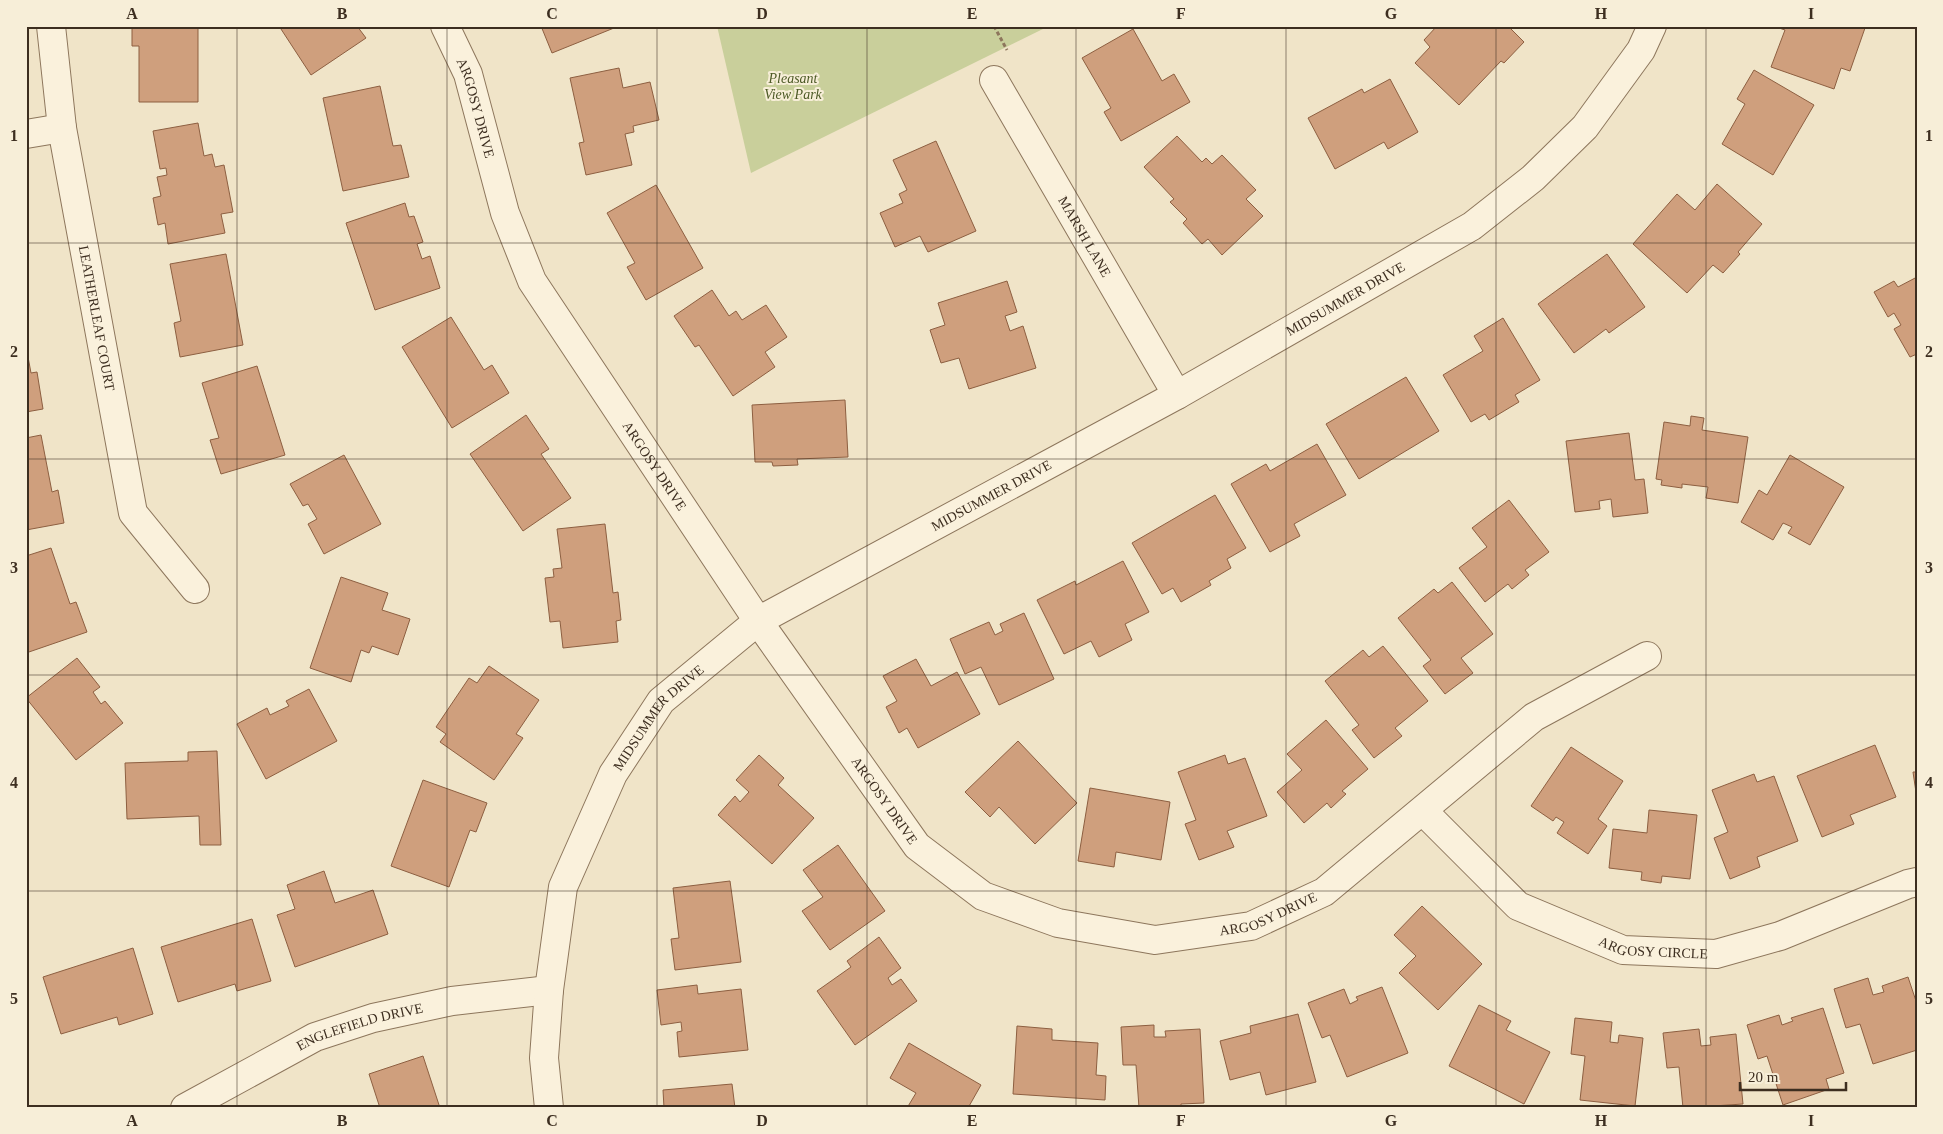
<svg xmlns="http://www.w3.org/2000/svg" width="1943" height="1134" viewBox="0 0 1943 1134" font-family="Georgia,serif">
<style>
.green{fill:#c9cf9b}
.building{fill:#cf9f7d;stroke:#8d5f41}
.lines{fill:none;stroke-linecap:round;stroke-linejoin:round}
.street-casing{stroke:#8d765c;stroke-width:30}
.path{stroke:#8d765c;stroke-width:3;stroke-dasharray:4 2.5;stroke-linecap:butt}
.street{stroke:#faf1dc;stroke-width:28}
.grid{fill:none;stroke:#3d2e20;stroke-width:1;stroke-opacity:0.55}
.labels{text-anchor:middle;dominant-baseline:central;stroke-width:4;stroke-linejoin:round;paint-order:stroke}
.park-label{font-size:14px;font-style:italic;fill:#4d5a26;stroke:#f7eed8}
.street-label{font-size:14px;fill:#3d2e20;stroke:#f7eed8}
.neatline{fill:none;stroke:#3d2e20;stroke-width:2}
.grid-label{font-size:16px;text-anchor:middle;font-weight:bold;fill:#3d2e20}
</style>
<rect width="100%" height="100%" fill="#f0e4c8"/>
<path class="green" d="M717,26h332l-298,147z"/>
<g class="building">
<path d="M132,26h66v76h-59v-56h-7z"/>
<path d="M279,26h78l9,12 -55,37z"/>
<path d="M541,26h73v2l-62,25z"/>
<path d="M1437,26h71l16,16 -20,21 -3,-2 -42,44 -44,-42 15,-16 -6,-7z"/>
<path d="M1773,26h87l5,2 -15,43 -9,-3 -7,21 -63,-22 14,-37z"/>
<path d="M1133,29l29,52 12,-7 16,28 -69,39 -17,-29 7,-4 -29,-50z"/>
<path d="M619,68l4,20 27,-6 9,38 -26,6 1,6 -9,2 7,31 -46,10 -7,-32 5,-1 -14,-64z"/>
<path d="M1754,70l60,35 -41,70 -51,-31 23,-40 -8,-5z"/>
<path d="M1390,79l28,53 -30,17 -4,-7 -49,27 -27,-51 54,-29 2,4z"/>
<path d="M380,86l13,60 8,-1 8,32 -66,14 -20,-93z"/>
<path d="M198,123l6,33 8,-2 3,13 9,-2 9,47 -12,2 4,19 -57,11 -3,-21 -7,2 -5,-27 8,-2 -4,-19 10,-2 -1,-7 -6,1 -7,-38z"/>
<path d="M1177,136l25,26 4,-4 6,6 10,-9 34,35 -10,9 17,17 -41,39 -14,-16 -6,5 -19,-21 4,-4 -17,-17 4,-3 -30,-32z"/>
<path d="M936,141l40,90 -48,21 -8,-16 -25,11 -15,-34 23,-10 -4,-9 8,-4 -14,-30z"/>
<path d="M1717,184l45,40 -24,28 2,2 -17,19 -10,-8 -26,28 -54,-49 44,-50 18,16z"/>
<path d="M656,185l47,83 -57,32 -19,-33 8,-4 -28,-50z"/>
<path d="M405,203l4,14 5,-1 9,26 -6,2 5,15 8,-3 10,32 -65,22 -29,-87z"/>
<path d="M226,254l17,91 -63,12 -6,-34 7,-2 -11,-57z"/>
<path d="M1607,254l38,53 -36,26 -3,-4 -32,24 -36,-49z"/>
<path d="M1917,277v77l-7,3 -16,-28 7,-4 -7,-12 -6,4 -14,-25 20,-11 4,6z"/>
<path d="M1007,281l10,31 -12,4 5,15 13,-5 13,42 -67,21 -10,-31 -18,5 -11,-33 15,-5 -7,-22z"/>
<path d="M712,290l17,26 7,-5 6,9 24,-15 21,32 -22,15 10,15 -42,29 -34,-51 -4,2 -21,-31z"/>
<path d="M451,317l33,53 8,-5 17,28 -57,35 -50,-81z"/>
<path d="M1503,318l37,62 -25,15 4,7 -30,18 -4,-6 -14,8 -28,-47 40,-24 -9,-15z"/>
<path d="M26,346l5,27 6,-1 6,37 -17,3z"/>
<path d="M257,366l28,89 -64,19 -11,-34 9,-2 -17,-55z"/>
<path d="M1406,377l33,54 -80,48 -33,-55z"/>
<path d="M845,400l3,57 -51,2 1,6 -25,1 -1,-4h-17l-3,-57z"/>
<path d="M526,415l23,34 -8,5 30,44 -48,33 -53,-77z"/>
<path d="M1691,416l13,2 -2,12 46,7 -10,66 -32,-5 2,-11 -26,-3v4l-21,-3 1,-5 -6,-1 8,-57 26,4z"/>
<path d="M1629,433l6,47 9,-1 4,34 -35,4 -2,-18 -12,2 1,8 -25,3 -9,-71z"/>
<path d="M41,435l11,57 6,-2 6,33 -38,7v-92z"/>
<path d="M1317,444l29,51 -52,29 6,12 -30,16 -39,-68 35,-20 4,7z"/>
<path d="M344,455l37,69 -57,30 -16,-30 9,-5 -9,-15 -5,2 -13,-22z"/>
<path d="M1790,455l54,32 -34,58 -22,-12 4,-6 -9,-4 -10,17 -32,-18 18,-32 8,5z"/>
<path d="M1215,495l31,53 -19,11 4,9 -22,13 2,4 -30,17 -8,-14 -11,6 -30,-51z"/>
<path d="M1509,500l40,52 -24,18 4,5 -17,14 -4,-5 -23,18 -26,-34 28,-21 -15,-19z"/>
<path d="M605,524l8,69 5,-1 3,28 -5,1 2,21 -55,6 -3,-27 -10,1 -5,-44 9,-1 -1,-8 9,-1 -5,-39z"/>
<path d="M51,548l19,56 6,-2 11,30 -61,21v-97z"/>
<path d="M1123,561l26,51 -24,12 7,16 -33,17 -8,-16 -27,13 -27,-54 38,-19 1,4z"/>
<path d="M341,577l47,16 -6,17 28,9 -12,36 -26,-9 -3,7 -8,-3 -10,32 -41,-14z"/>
<path d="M1452,582l41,52 -32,24 12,15 -28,21 -22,-28 8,-6 -33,-42 36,-29 4,4z"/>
<path d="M1024,613l30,66 -55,26 -18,-38 -16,7 -15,-35 39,-17 6,13 8,-4 -3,-7z"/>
<path d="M1383,646l45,55 -33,27 7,8 -28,22 -22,-28 7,-5 -34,-44 38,-31 6,7z"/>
<path d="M77,658l23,29 -7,5 8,12 4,-3 18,22 -47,37 -50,-62z"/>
<path d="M916,659l15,27 26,-14 23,42 -62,34 -11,-20 -8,5 -13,-26 11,-6 -14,-25z"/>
<path d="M489,666l50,34 -23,34 7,4 -29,42 -54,-38 6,-8 -10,-7 33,-49 8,5z"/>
<path d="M309,689l28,52 -71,38 -29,-55 30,-16 3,7 19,-9 -3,-5z"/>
<path d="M1326,720l42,49 -26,22 4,3 -15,14 -4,-5 -23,20 -27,-31 25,-22 -15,-16z"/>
<path d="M1018,741l59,62 -42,41 -36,-37 -9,10 -25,-25z"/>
<path d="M1875,745l21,52 -46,18 4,9 -32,13 -25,-61z"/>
<path d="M1571,747l52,34 -25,38 9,7 -19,28 -31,-21 7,-11 -8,-5 -3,4 -22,-15z"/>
<path d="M217,751l4,94h-21l-1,-29 -72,3 -2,-56 63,-2v-9z"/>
<path d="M759,755l25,23 -6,7 36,33 -42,46 -54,-49 17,-19 5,6 9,-10 -13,-12z"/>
<path d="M1225,755l3,9 17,-6 22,58 -40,15 7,16 -35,13 -14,-36 11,-4 -18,-48z"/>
<path d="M1913,772h4v27z"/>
<path d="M1754,774l3,8 17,-6 24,65 -41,16 3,10 -30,12 -16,-41 14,-6 -16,-42z"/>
<path d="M423,780l64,23 -11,29 -6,-2 -21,57 -58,-21z"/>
<path d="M1090,788l80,14 -9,58 -45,-8 -2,15 -36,-6z"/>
<path d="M1649,810l48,5 -7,64 -28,-3 -1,7 -20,-3 1,-8 -33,-4 4,-39 34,4z"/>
<path d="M838,845l47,66 -55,39 -28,-39 21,-14 -20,-27z"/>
<path d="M324,871l11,32 38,-13 15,44 -93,33 -18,-52 18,-6 -8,-24z"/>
<path d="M730,881l11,81 -66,8 -4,-31 8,-1 -6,-50z"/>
<path d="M1422,906l60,58 -44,46 -39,-37 17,-17 -22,-21z"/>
<path d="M252,919l19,62 -34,10 -2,-7 -57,18 -17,-55z"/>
<path d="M879,937l22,31 -13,10 4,7 9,-6 16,22 -62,44 -38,-54 34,-24 -4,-6z"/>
<path d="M133,948l20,66 -34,11 -2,-8 -56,17 -18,-57z"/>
<path d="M1908,977l9,27v46l-44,14 -13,-40 -14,4 -12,-39 34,-11 5,17 11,-3 -2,-6z"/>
<path d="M697,985l1,9 43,-5 7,61 -69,7 -2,-25 5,-1 -1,-9 -20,3 -4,-35z"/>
<path d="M1382,987l26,66 -61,24 -17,-42 -8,3 -14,-35 36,-14 6,15 8,-4 -2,-3z"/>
<path d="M1479,1005l32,16 -5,9 44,22 -26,52 -75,-38z"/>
<path d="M1823,1008l21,65 -18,6 3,10 -46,16 -16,-49 -9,3 -11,-34 32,-10 3,10 11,-4 -2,-3z"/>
<path d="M1298,1014l18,68 -50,13 -6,-23 -30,8 -10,-39 31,-8 -1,-7z"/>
<path d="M1575,1018l37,4 -2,20 8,1 1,-8 24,3 -8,68 -55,-6 5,-44 -14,-2z"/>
<path d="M1154,1025v12h12l-1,-6 35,-2 4,74 -23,1v4h-42l-3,-43h-13l-2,-38z"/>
<path d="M1017,1026l35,3v11l46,3 -2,32 10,1 -1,24 -92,-6z"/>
<path d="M1699,1029l2,17 10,-1 -1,-8 26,-3 7,70 -60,4 -4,-41 -12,1 -4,-35z"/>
<path d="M909,1043l72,42 -13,23h-61l9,-15 -26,-15z"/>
<path d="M423,1056l17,52h-60l-11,-34z"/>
<path d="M732,1084l3,24h-71l-1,-18z"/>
</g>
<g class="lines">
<defs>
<g id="street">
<path id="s1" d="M51,26l11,102 71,385 62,76"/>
<path id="s2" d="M445,26l23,48 37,139 27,68 226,340 159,225 66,50 75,27 97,17 96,-14 73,-34 210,-175 113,-61"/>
<path id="s3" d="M994,80l183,315"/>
<path d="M26,134l36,-6"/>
<path id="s4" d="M1423,811l95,95 105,44 93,4 64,-18 128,-52 9,-2"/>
<path id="s5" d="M185,1108l130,-71 58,-19 79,-17 97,-11"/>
<path id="s6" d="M549,1108l-5,-50 5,-68 14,-103 50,-113 48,-73 97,-80 419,-226 295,-169 61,-48 52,-51 56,-77 11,-24"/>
</g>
</defs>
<use href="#street" class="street-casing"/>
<path class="path" d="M994,26l13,24"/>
<use href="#street" class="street"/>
</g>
<path class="grid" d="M237,26v1082M447,26v1082M657,26v1082M867,26v1082M1076,26v1082M1286,26v1082M1496,26v1082M1706,26v1082M26,243h1891M26,459h1891M26,675h1891M26,891h1891"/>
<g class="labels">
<g class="park-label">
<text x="793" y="78">Pleasant<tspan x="793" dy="16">View Park</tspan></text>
</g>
<g class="street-label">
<text stroke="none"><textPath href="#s2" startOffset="88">ARGOSY DRIVE</textPath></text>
<text stroke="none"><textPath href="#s3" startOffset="181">MARSH LANE</textPath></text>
<text stroke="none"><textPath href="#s6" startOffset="1229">MIDSUMMER DRIVE</textPath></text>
<text stroke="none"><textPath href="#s1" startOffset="296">LEATHERLEAF COURT</textPath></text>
<text stroke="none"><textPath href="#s2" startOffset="492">ARGOSY DRIVE</textPath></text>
<text stroke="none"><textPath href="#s6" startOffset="824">MIDSUMMER DRIVE</textPath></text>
<text stroke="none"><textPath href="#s6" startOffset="419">MIDSUMMER DRIVE</textPath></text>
<text stroke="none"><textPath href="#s2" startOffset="898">ARGOSY DRIVE</textPath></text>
<text stroke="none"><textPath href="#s2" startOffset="1332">ARGOSY DRIVE</textPath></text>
<text stroke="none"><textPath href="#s4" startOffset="278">ARGOSY CIRCLE</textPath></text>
<text stroke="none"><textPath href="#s5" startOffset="194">ENGLEFIELD DRIVE</textPath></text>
</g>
</g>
<rect width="1943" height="1134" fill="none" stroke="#f7eed8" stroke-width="55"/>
<path d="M1740 1082v8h106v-8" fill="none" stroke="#3d2e20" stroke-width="2.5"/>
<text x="1748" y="1082" font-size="15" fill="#3d2e20" stroke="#f7eed8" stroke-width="4" paint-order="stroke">20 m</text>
<rect x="28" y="28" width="1888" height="1078" class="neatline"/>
<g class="grid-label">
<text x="132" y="19">A</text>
<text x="342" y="19">B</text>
<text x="552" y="19">C</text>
<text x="762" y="19">D</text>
<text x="972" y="19">E</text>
<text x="1181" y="19">F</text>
<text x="1391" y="19">G</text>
<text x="1601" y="19">H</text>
<text x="1811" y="19">I</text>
<text x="14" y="141">1</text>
<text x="1929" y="141">1</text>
<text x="14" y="357">2</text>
<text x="1929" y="357">2</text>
<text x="14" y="573">3</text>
<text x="1929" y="573">3</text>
<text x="14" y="788">4</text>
<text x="1929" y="788">4</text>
<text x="14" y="1004">5</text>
<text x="1929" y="1004">5</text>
<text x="132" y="1126">A</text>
<text x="342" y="1126">B</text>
<text x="552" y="1126">C</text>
<text x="762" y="1126">D</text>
<text x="972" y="1126">E</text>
<text x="1181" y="1126">F</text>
<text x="1391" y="1126">G</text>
<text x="1601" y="1126">H</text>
<text x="1811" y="1126">I</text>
</g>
</svg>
